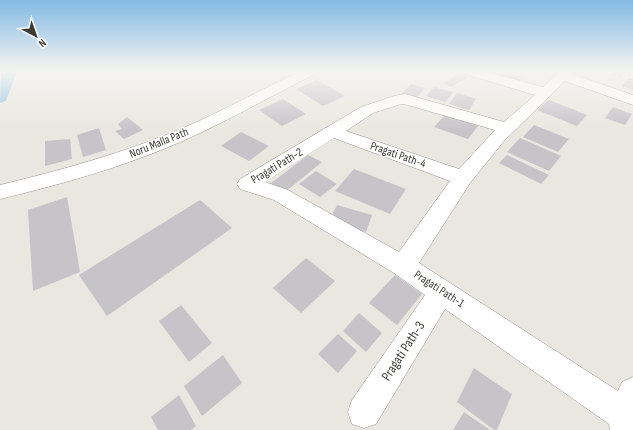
<svg xmlns="http://www.w3.org/2000/svg" width="633" height="430" viewBox="0 0 633 430" font-family="'Sofia Sans Condensed',sans-serif">
<style>
.lines{fill:none;stroke-linecap:round;stroke-linejoin:round}
.canal{fill:#8dc2df;fill-rule:evenodd}
.building{fill:#c6c3c9}
.street-casing{stroke:#95938d;stroke-width:1}
.street{fill:#fff;fill-rule:evenodd}
.labels{text-anchor:middle;dominant-baseline:central;stroke-width:3;stroke-linejoin:round;paint-order:stroke}
.street-label{font-size:12px;fill:#3c3b38;stroke:#fff}
.near-street-label{font-size:14px;fill:#3c3b38;stroke:#fff}
</style>
<rect width="100%" height="100%" fill="#e9e7e0"/>
<g class="lines">
<path class="canal" d="M1,71h16l-11,30 -6,2z"/>
</g>
<g class="building">
<path d="M495,71h6l21,6 -5,5 -26,-8z"/>
<path d="M615,71h6l5,1 -5,6 -9,-3z"/>
<path d="M459,74l8,4 -16,9 -8,-4z"/>
<path d="M629,78l4,1v11l-11,-4z"/>
<path d="M317,80l28,16 -22,10 -27,-17z"/>
<path d="M411,84l14,4 -9,10 -15,-4z"/>
<path d="M434,87l19,5 -8,10 -19,-6z"/>
<path d="M457,93l19,6 -7,11 -20,-6z"/>
<path d="M283,99l23,15 -24,12 -23,-16z"/>
<path d="M549,100l38,15 -10,11 -40,-16z"/>
<path d="M613,107l19,7 -7,11 -20,-7z"/>
<path d="M446,114l32,12 -10,13 -34,-12z"/>
<path d="M127,117l16,13 -19,9 -9,-8 7,-2 -4,-5z"/>
<path d="M534,125l35,14 -11,13 -35,-15z"/>
<path d="M99,128l7,22 -23,7 -6,-22z"/>
<path d="M241,132l28,14 -20,15 -28,-15z"/>
<path d="M520,138l41,18 -12,15 -42,-19z"/>
<path d="M70,139l2,20 -27,7v-25z"/>
<path d="M308,155l14,7 -37,30 -14,-9z"/>
<path d="M507,155l42,20 -8,9 -42,-21z"/>
<path d="M354,169l52,20 -16,25 -55,-23z"/>
<path d="M316,171l21,13 -17,13 -21,-13z"/>
<path d="M67,197l13,75 -47,19 -5,-81z"/>
<path d="M200,200l32,28 -125,88 -28,-41z"/>
<path d="M337,205l35,10 -6,17 -37,-11z"/>
<path d="M306,258l29,23 -34,32 -28,-25z"/>
<path d="M395,275l27,19 -25,31 -28,-22z"/>
<path d="M181,305l31,38 -23,19 -30,-41z"/>
<path d="M359,313l23,20 -16,19 -23,-21z"/>
<path d="M338,334l19,17 -19,22 -20,-19z"/>
<path d="M223,355l19,28 -40,33 -18,-30z"/>
<path d="M474,368l38,26 -15,36h-3l-37,-28z"/>
<path d="M179,395l17,31 -5,4h-33l-7,-13z"/>
<path d="M464,412l26,18h-37z"/>
</g>
<g class="lines">
<defs>
<g id="street">
<path d="M300,71h17l-2,3c-48,24 -94,51 -144,72 -55,23 -113,39 -171,53v-14c62,-15 124,-32 183,-57 40,-17 78,-38 117,-57z"/>
<path d="M463,71h21l59,16 17,-16h14l-2,3 61,21v10l-68,-24 -61,60 -34,42 -51,80 199,128 4,-9 11,-5v53h-23l-1,-6 -164,-115 -69,115 -12,4 -12,-4 -4,-12 4,-12 73,-105 -31,-22 -120,-73 -34,-11 -3,-5 3,-5 121,-72 33,-11 11,-2 99,28 31,-27 -70,-21zM401,104h3l91,26 -36,39 -113,-38 27,-18zM334,138l116,43 -51,71 -111,-62 -23,-8z"/>
</g>
</defs>
<use href="#street" class="street-casing"/>
<use href="#street" class="street"/>
</g>
<linearGradient id="sky" x2="0" y2="1"><stop stop-color="#83bae4"/><stop offset="0.54" stop-color="#f5f4f1"/><stop offset="1" stop-color="#f5f4f1" stop-opacity="0"/></linearGradient>
<rect width="633" height="131" fill="url(#sky)"/>
<g class="labels">
<g class="street-label">
<text transform="translate(159 143) rotate(-22)">Noru Malla Path</text>
<text transform="translate(398 155) rotate(19)">Pragati Path-4</text>
<text transform="translate(277 166) rotate(-31)">Pragati Path-2</text>
<text transform="translate(439 289) rotate(33)">Pragati Path-1</text>
</g>
<g class="near-street-label">
<text transform="translate(403 351) rotate(-57)">Pragati Path-3</text>
</g>
</g>
<g transform="translate(36 36) rotate(139)" stroke="#ffffff" stroke-width="3" paint-order="stroke">
<path d="M0-3L7 15L0 10L-7 15Z" fill="#3c3b38"/>
<text y="-6" font-size="11" font-weight="bold" text-anchor="middle" fill="#3c3b38">N</text>
</g>
</svg>
